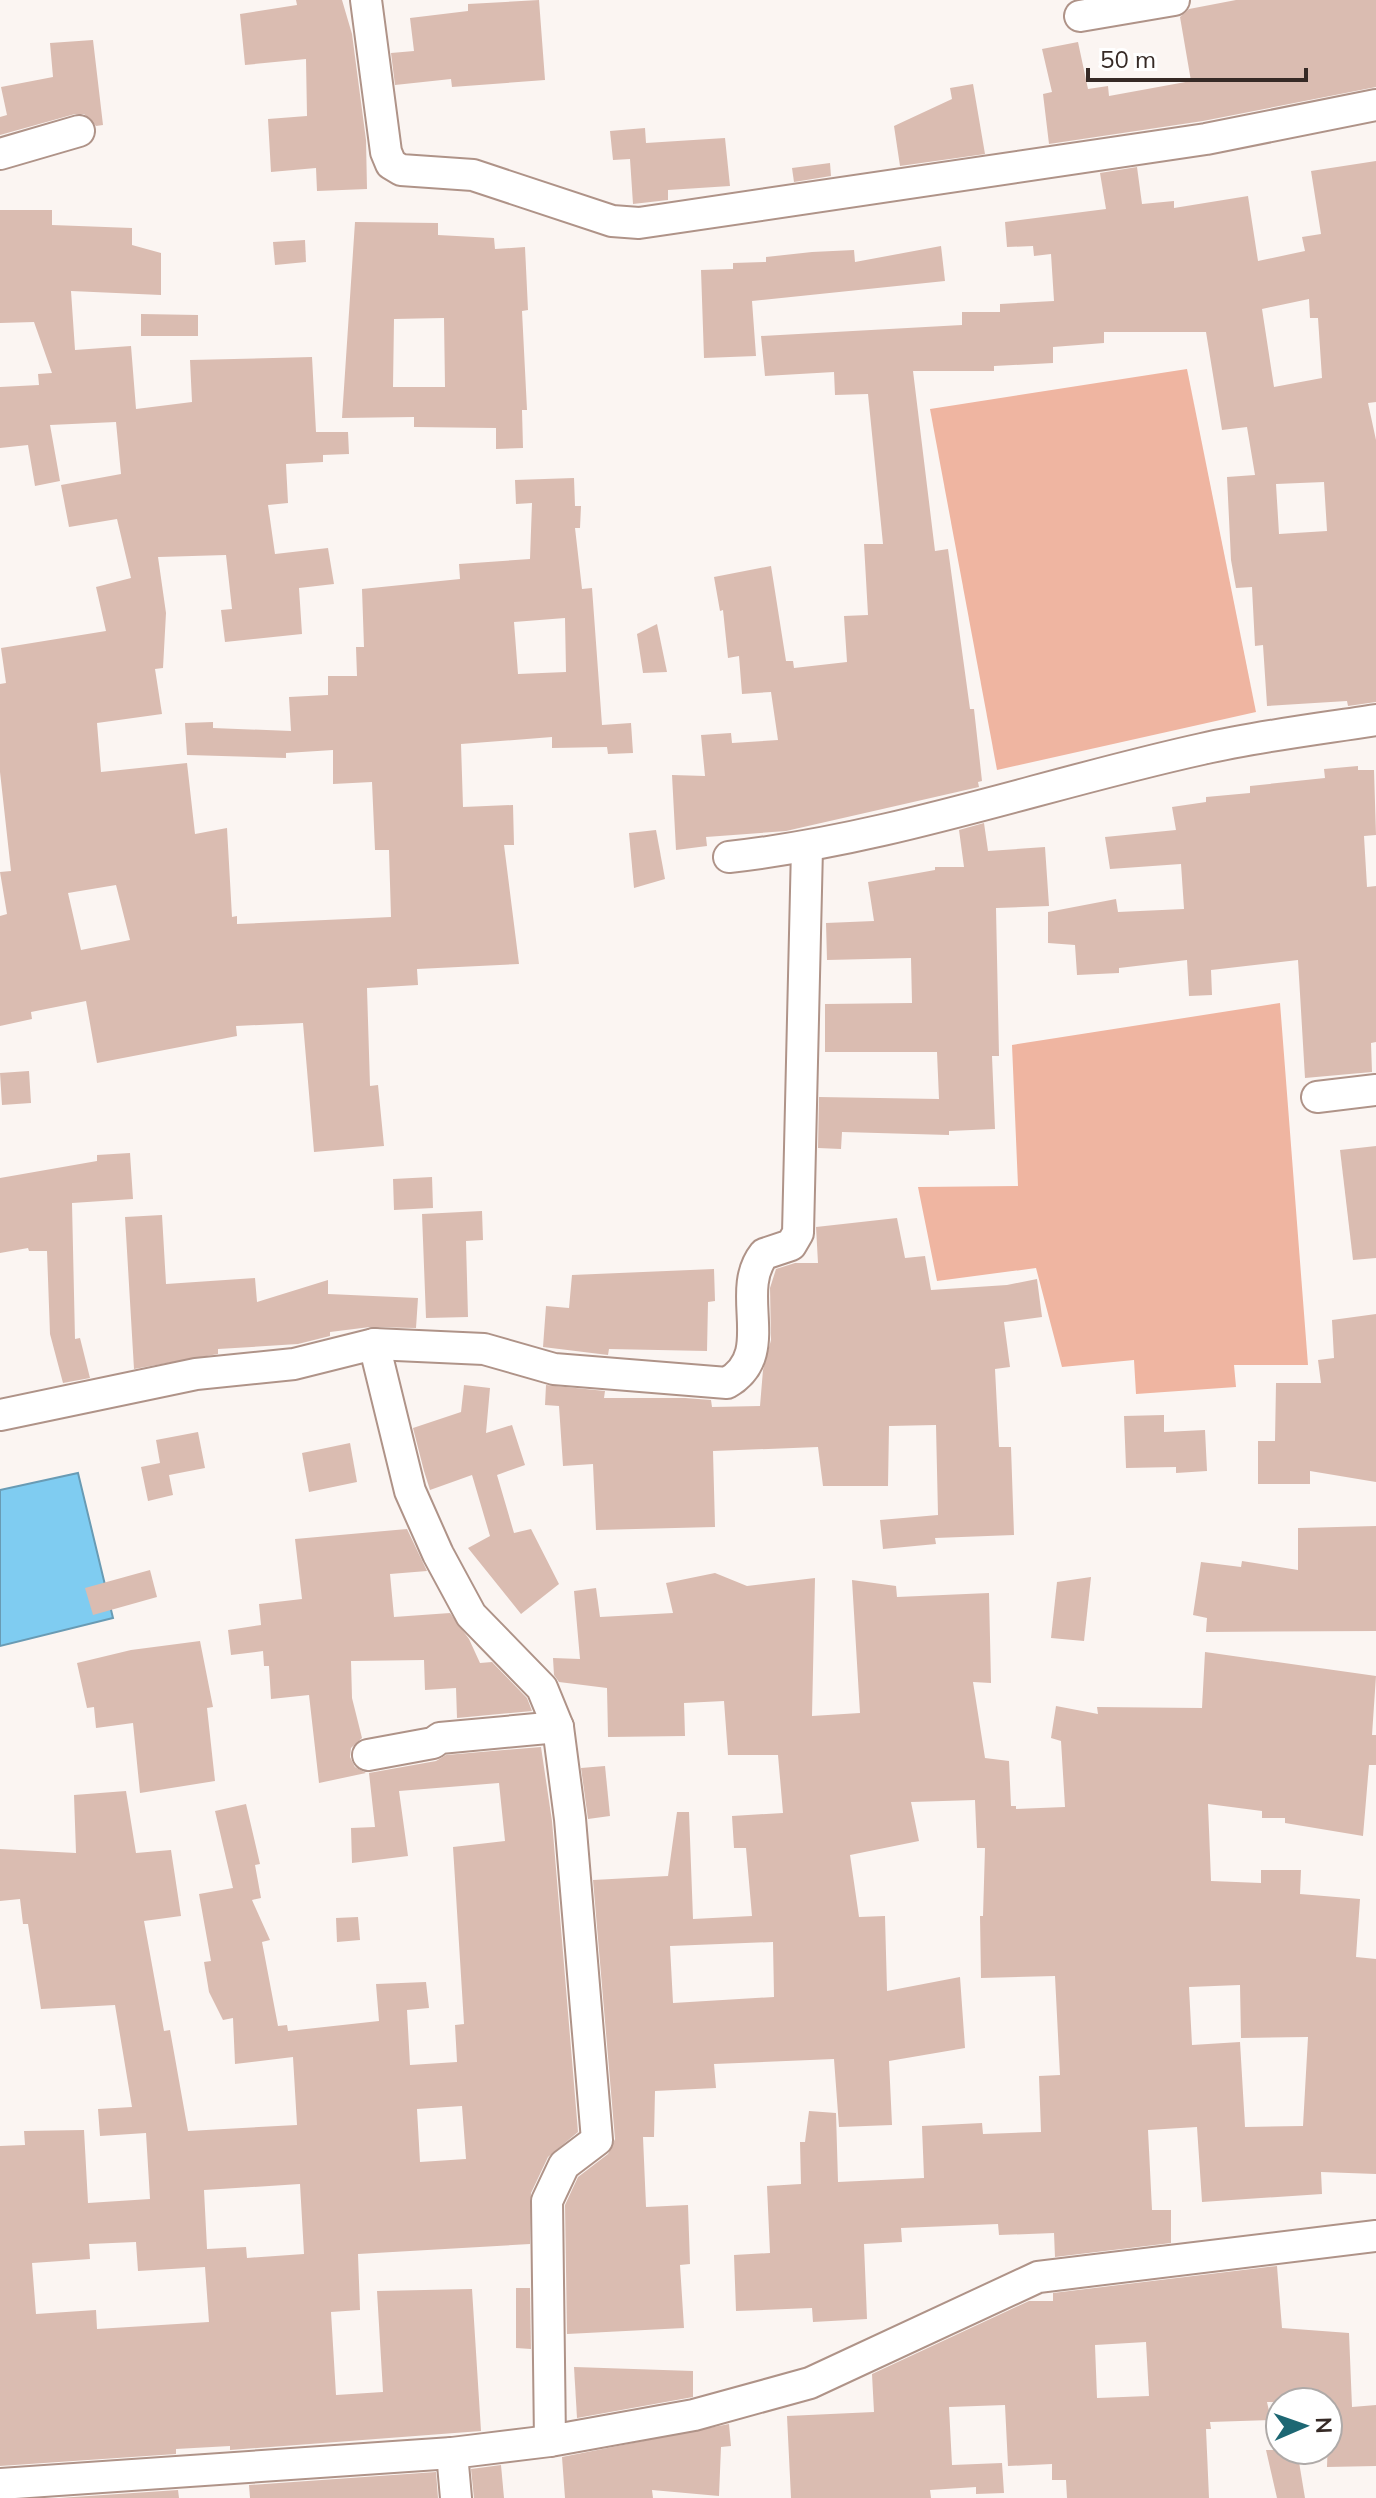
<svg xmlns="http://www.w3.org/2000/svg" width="1376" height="2498" viewBox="0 0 1376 2498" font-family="Mulish,sans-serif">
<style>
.green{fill:#efb5a1}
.water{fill:#7fccf1;stroke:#699bb4;stroke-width:2}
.building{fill:#dabcb1;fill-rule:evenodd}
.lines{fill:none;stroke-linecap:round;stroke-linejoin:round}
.minor-casing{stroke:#af9388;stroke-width:34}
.minor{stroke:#fff;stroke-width:30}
</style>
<rect width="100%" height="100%" fill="#fbf5f2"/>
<g class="green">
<path d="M1187,369l69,343 -259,58 -67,-361z"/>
<path d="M1280,1003l28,362h-74l2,22 -100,7 -2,-34 -72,7 -26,-99 -99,13 -19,-94 100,-1 -6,-141z"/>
</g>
<path class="water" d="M78,1473l35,145 -113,28v-156z"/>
<g class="building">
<path d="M296,0h46l10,34 14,106 1,49 -50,2 -1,-23 -45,4 -3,-53 39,-3 -1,-57 -61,6 -5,-51 57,-9z"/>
<path d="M539,0l6,80 -93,7 -1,-8 -56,6 -4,-32 23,-2 -4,-33 58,-7v-7z"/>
<path d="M1236,0h140v87l-173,34 -154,23 -6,-50 9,-2 -10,-43 36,-7 10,47 20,-3 1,10 82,-15 -11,-64 9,-8z"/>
<path d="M93,40l10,85 -7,1 -12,-12h-9l-75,21v-18l7,-2 -6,-28 52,-10 -3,-34z"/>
<path d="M973,84l12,70 -85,12 -6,-40 58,-27 -2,-11z"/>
<path d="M645,128l1,15 79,-5 5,48 -62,4v10l-35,4 -3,-45 -17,1 -3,-29z"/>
<path d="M1376,161v241l-8,1 8,37v262l-28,4 -1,-5 -80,5 -4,-61 -8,1 -3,-59 -16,1 -5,-28 -4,-83 28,-2 -8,-48 -25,3 -16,-98h-102v11l-51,4v16l-59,3v5h-81l22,180 13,-2 22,160h4l8,72 -4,1 1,5 -193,44 -80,6 1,9 -31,4 -4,-75 33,1 -4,-41 30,-2 1,10 46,-3 -7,-48 -29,2 -3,-38 -11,2 -5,-48 -3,1 -6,-34 57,-11 15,95h7l1,7 53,-6 -3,-46 24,-1 -4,-71h19l-15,-150 -33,1 -1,-23 -69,4 -4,-40 201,-11v-13h38v-8l54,-3 -3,-47 -17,2 -1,-10 -26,1 -2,-25 101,-13 -6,-36 37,-6 5,37 32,-3v7l74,-12 10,65 47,-10 -3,-14 19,-3 -10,-63zM1309,299l1,19h8l4,60 -48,9 -12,-78zM1324,482l3,49 -48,3 -3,-50z"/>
<path d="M830,163l1,13 -37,6 -2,-14z"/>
<path d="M0,210h52v15l80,3v17l29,8v42l-90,-4 4,59 56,-4 5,63 56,-7 -2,-42 122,-3 4,75h32l1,22 -26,1v7l-37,2 2,39 -20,2 7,49 53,-6 6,36 -35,4 3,46 -77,8 -4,-32 11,-1 -6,-54 -68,2 8,56 -3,55 -8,1 7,45 -65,9 4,49 86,-9 8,71 32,-6 5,89 5,-1v8l154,-7 -2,-67h-14l-3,-68 -39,2v-34l-47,3v5l-99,-3 -2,-32 28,-1v6l78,3 -2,-34 39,-2v-19h29l-1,-29h8l-2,-58 98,-10 -1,-15 71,-5 2,-56 -16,1 -1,-24 59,-2 1,28h6l-1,22h-5l7,61 10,-1 10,137 29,-2 2,30 -25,1 -1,-7 -55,1v-11l-91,7 2,63 50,-2 1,40h-10l15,119 -102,5 1,16 -51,3 3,98 8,-1 6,61 -70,6 -11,-129 -67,3 1,10 -140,27 -11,-62 -55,11 1,7 -32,7v-110l7,-2 -7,-42 11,-1 -11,-99v-88l6,-1 -5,-35 105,-17 -10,-44 35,-9 -14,-59 -48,8 -8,-42 60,-11 -5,-52 -66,3 10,56 -25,5 -7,-41 -28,3v-61l39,-2 -1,-11 14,-1 -18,-51 -34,1zM565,618l1,54 -48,2 -4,-52zM116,885l14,55 -49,10 -13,-57z"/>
<path d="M355,222l83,1v12l56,3 1,11 30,-2 3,63 -6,1 5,99h-5l1,38 -27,1v-21l-82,-1v-10l-72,1zM444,318l1,69h-52l1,-68z"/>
<path d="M305,240l1,22 -31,3 -2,-23z"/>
<path d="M941,246l4,35 -193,20 4,55 -52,2 -3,-88 32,-1v-6l33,-1v-5l46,-5 42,-2 1,12z"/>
<path d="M141,314l57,1v21h-57z"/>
<path d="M657,624l10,48 -24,1 -6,-39z"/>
<path d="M1358,766v4h16l2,65 -12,1 3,51 9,-1v156l-5,1 1,29 -67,6 -7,-118 -87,10 1,25 -23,1 -2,-36 -68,8v5l-42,2 -2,-30 -27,-2v-31l68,-13 2,13 66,-3 -3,-45 -71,5 -5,-32 71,-7 -4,-23 34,-5v-5l44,-4v-7l75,-8 -1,-9z"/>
<path d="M984,823l4,28 57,-4 4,59 -53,2 3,148h-7l3,73 -46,2v4l-107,-3 -1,17 -23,-1 1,-51 120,2 -2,-47h-112v-48l87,-1 -1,-45 -84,2 -1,-37 48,-2 -6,-39 67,-12v-3h29l-5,-37z"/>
<path d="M656,830l9,49 -31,9 -5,-55z"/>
<path d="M29,1071l2,32 -29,2 -2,-32z"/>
<path d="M1376,1146v112l-23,2 -13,-110z"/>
<path d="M130,1153l3,46 -61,4 3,136 5,-1 10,40 -27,5 -13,-49 -3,-83h-18l-1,-3 -28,5v-75l97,-17v-6z"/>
<path d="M432,1177l1,31 -39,2 -1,-31z"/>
<path d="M482,1211l1,29 -17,1 2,76 -42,1 -4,-104z"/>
<path d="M162,1215l4,69 89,-6 2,24 71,-22v14l90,4 -2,30 -46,-1 -40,5v4l-32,8 -80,5v5l-84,15 -9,-152z"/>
<path d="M897,1218l8,40 20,-2 6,34 76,-5 30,-6 5,38 -38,5 6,45 -15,2 4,78h12l3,88 -79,3 1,6 -53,5 -3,-29 58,-5 -2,-90 -47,1 -1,60h-65l-5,-39 -105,4 2,76 -119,3 -3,-66 -30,2 -4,-60 -14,-1 1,-20 59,6 -1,7h81l26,2 1,7 48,-1 3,-36 8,-30 -1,-52 6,-19 19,-6h23l-2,-36z"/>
<path d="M714,1269l1,32 -7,1 -1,49 -98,-2 -1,6 -65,-8 3,-41 23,2 3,-33z"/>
<path d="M1376,1314v168l-66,-11v13h-52v-43h17l1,-58h45l-3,-23 16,-2 -2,-38z"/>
<path d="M464,1385l26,3 -4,45 26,-8 13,40 -28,10 17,58 17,-4 28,55 -38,30 -53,-66 22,-12 -18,-61 -42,15 -6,-19 -11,-43 48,-16z"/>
<path d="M1164,1415v17l41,-2 2,41 -31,2v-6l-50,1 -2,-52z"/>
<path d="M198,1432l7,36 -36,7 4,20 -25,6 -7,-34 19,-4 -4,-23z"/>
<path d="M350,1443l7,39 -48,10 -7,-39z"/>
<path d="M1376,1526v105l-170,1 1,-14 -14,-3 8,-53 40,5 1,-6 56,9v-42z"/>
<path d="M407,1529l20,42 -37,3 4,43 56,-4 19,26 11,24 12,-1 35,36 5,13 -75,7 -1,-30 -31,2 -1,-30 -73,1 1,37 10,40 -11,10 -1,9 5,10 11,6 -47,10 -10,-88 -38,4 -2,-33h-5l-1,-15 -32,4 -3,-25 33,-5 -2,-21 43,-5 -7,-60z"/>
<path d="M150,1570l7,27 -64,18 -8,-27z"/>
<path d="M715,1573l32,13 68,-8 -3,138 48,-3 -8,-133 44,6 1,11 92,-4 2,90 -18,-1 12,76 24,3 2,45h5v3l49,-2 -4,-66 -10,-3 5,-32 42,8 -1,-7 105,1 3,-56 171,24 -4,59h4v30h-7l-6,71 -78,-13v-5h-23v-7l-54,-7 3,77 50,2v-13h40l-1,24 60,5 -4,58 20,2v215l-55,-2 1,22 -120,8 -5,-75 -49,3 4,80h19v33l-116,14 -1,-24 -55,2 -1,-11 -97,4 1,14 -38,2 3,75 -54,3 -1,-14 -76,3 -2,-56 36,-2 -3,-67 34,-2 -1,-42h5l4,-31 27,2 2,69 86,-4 -2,-52 60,-3 1,11 58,-2 -2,-56 21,-1 -5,-99 -74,2 -1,-62h3l2,-68h-8l-2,-48 -64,2 8,39 -69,14 9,62 26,-1 2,75 73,-14 5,71 -76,13 3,64 -53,2 -5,-68 -120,5 2,24 -61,3 -1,46h-11l3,70 42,-2 2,59 -10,1 4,63 -117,6 -2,-129 13,-28 30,-23 7,-15 -22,-259 75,-4 9,-64h12l4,107 59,-3 -6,-68h-12l-2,-32 51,-3 -5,-58h-50l-4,-54 -40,2 1,33 -77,1 -1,-49 -48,-6 -5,-7 -1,-17 27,1 -6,-68 22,-3 4,29 73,-4 -7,-30zM773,1942l1,55 -101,6 -3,-57zM1240,1985l1,53 67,-1 -5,89 -58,1 -5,-85 -48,3 -3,-58z"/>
<path d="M1091,1577l-7,64 -33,-3 6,-56z"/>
<path d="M200,1641l13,66 -6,1 8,73 -75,12 -7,-70 -37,5 -2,-21 -7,1 -10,-45 54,-13z"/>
<path d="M541,1747l11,74 26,311 -30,25 -17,36 -1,51 -172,10 2,56 -29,2 5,83 47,-3 -6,-101 95,-2 9,142 -251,19v-4l-54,3v5l-176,12v-320l25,-1 -1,-14 60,-1 4,73 62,-4 -4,-66 -46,3 -2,-27 34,-2 -17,-102 -74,4 -13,-85h-5l-3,-25 -20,2v-52l76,4 -2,-58 52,-4 10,62 35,-3 10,66 -37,5 20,110 6,-1 18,101 109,-6 -4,-68 -58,7 -2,-46 -10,2 -14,-28 -5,-30 7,-1 -12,-67 34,-6 -18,-77 31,-7 14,60 -5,1 6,33 -9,2 18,40 -8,2 16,84 9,-1 1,6 91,-10 -3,-37 50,-2 3,26 -22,2 3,55 47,-3 -2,-37 9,-1 -11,-177 52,-6 -6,-58 -100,8 9,65 -56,7 -1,-35 24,-1 -6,-54 67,-12 10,-6zM462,2106l4,53 -46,3 -3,-53zM300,2184l4,70 -57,4 -1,-11 -39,2 -3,-59zM136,2242l2,29 67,-4 4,55 -112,7 -1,-19 -60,4 -4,-51 58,-4 -1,-15z"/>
<path d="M605,1766l5,50 -22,3 -7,-51z"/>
<path d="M358,1917l2,23 -23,2 -1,-24z"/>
<path d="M1277,2266l5,62 67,5 3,74 24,-2v61l-49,1 2,-64 -62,-1 4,18 -61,2 1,7h-5l3,69h-142l-1,-18h-14v-16l-44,2 -3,-61 -56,2 3,58 50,-2 2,30 -28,1v-7l-46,3 1,8h-140l-4,-82 87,-4 -2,-38 157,-73h24v-8zM1146,2342l3,54 -52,2 -2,-53z"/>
<path d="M516,2288h14l1,61 -15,-1z"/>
<path d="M574,2367l119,4v26l-116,21z"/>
<path d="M729,2424l2,22 -10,1 -2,49 -67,-6 1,8h-88l-3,-41z"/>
<path d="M1266,2450h31l8,48h-28z"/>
<path d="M501,2465l3,33h-30l-3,-29z"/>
<path d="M436,2472l2,26h-188l-1,-13z"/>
<path d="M178,2490l1,8h-120z"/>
</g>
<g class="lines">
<defs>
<g id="minor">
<path d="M366,0l20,152 5,12 10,6 72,5 139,46 27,2 567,-84 170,-34"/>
<path d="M1080,16l94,-16"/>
<path d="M0,154l79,-23"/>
<path d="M729,857c162,-18 314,-73 473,-108 57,-13 116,-20 174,-29"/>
<path d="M1317,1097l59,-7"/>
<path d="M374,1344l110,5 70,20 173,14c51,-29 6,-90 37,-129l27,-9 7,-12 9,-385"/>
<path d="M0,1415l196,-41 98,-10 80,-20 36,147 28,63 33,61 71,73 16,39 12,92 27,321 -33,25 -17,36 3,240 144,-26 116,-32 228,-106 338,-41"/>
<path d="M368,1755l65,-12 7,-5 118,-11"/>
<path d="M0,2484l452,-31"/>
<path d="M456,2498l-4,-45 98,-12"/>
</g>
</defs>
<use href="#minor" class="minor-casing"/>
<use href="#minor" class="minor"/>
</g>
<g transform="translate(1304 2426) rotate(88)"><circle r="38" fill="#ffffff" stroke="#afaaa8" stroke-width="2"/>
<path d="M0-6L14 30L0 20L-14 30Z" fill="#1d6773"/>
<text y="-12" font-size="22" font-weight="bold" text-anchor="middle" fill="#362a26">N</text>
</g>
<path d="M1088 68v12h218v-12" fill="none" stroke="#362a26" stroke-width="4"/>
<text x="1100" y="68" font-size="24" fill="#362a26" stroke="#ffffff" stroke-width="6" paint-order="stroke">50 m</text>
</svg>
